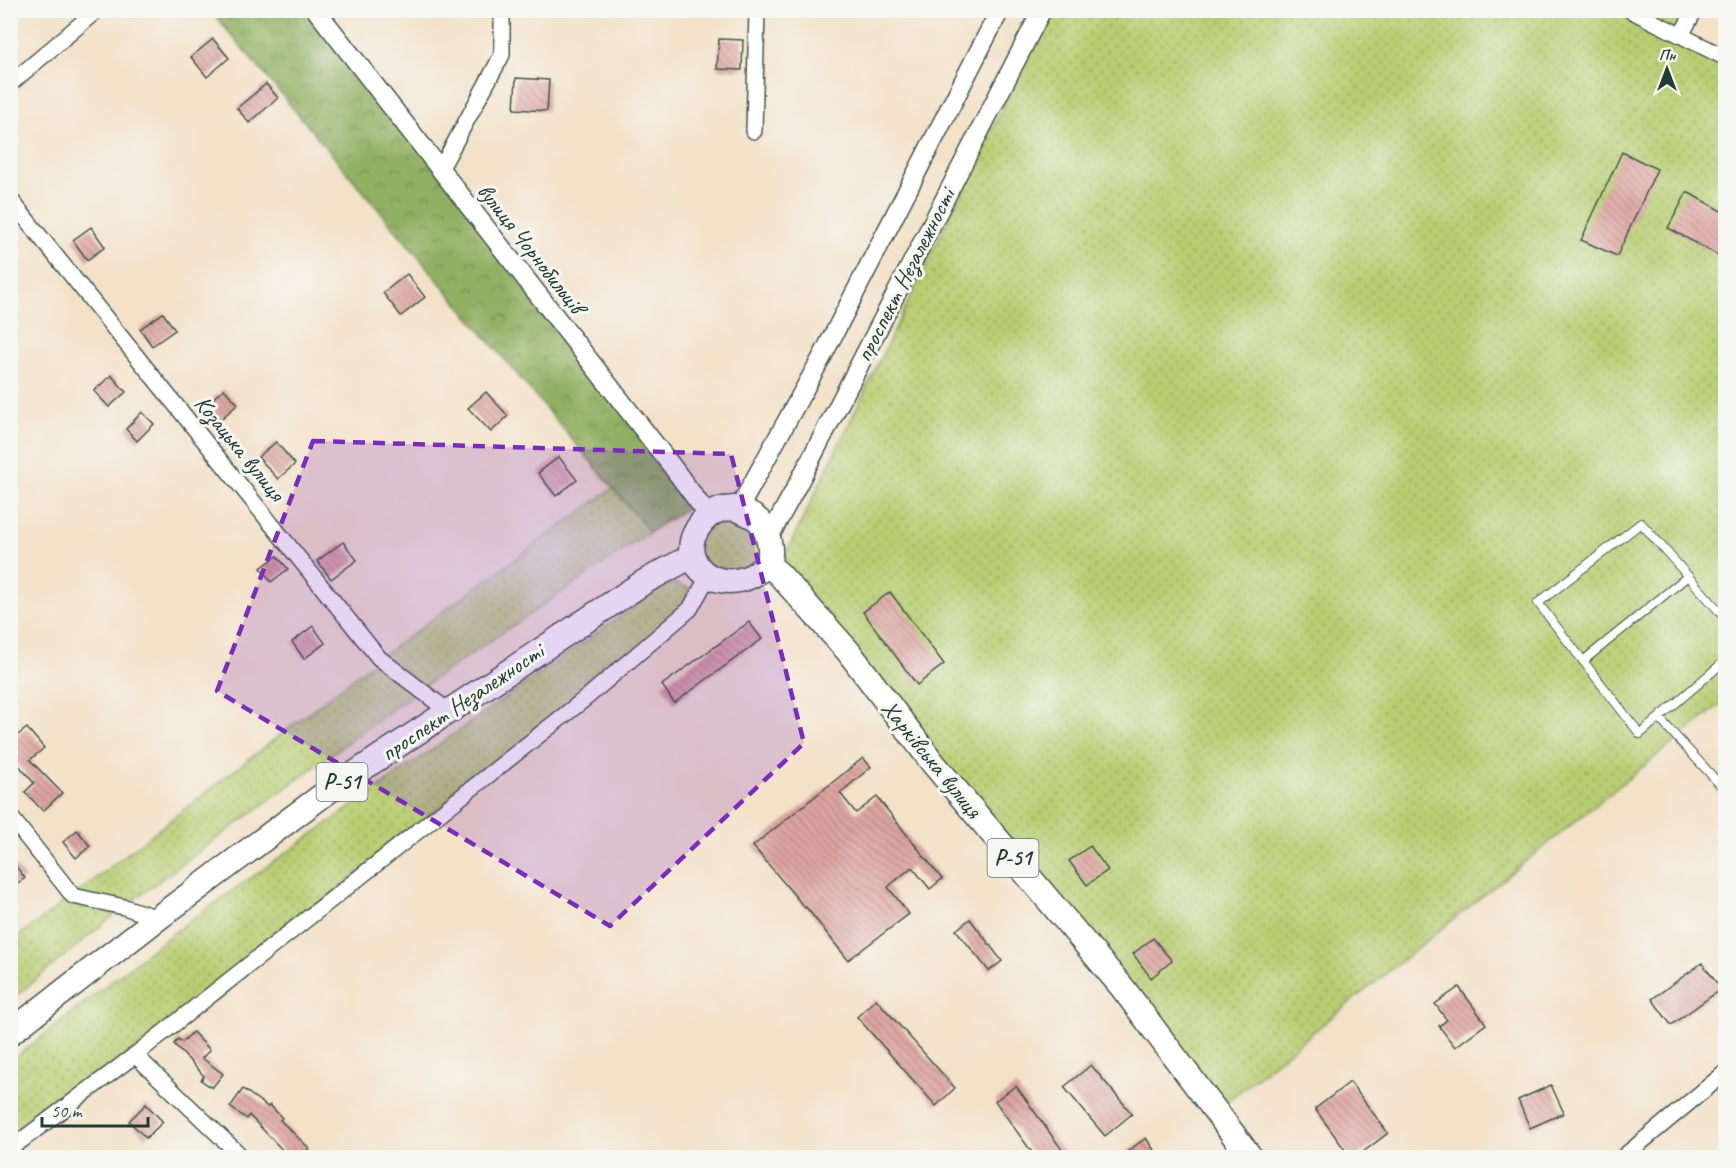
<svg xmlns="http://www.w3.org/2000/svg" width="1736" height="1168" viewBox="0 0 1736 1168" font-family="Caveat,sans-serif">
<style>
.grass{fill:url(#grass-dots);stroke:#6c8552;stroke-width:1.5}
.forest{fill:url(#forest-crowns);stroke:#58764c;stroke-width:1.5}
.building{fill:url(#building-back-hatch)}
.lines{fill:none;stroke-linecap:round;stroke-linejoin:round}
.service-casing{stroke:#3f564a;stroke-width:10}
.minor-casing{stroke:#3f564a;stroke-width:18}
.tertiary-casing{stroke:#3f564a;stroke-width:21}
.primary-casing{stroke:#3f564a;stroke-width:27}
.service{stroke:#fff;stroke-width:8}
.minor{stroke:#fff;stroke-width:15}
.tertiary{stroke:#fff;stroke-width:18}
.primary{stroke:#fff;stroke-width:24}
.marked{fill:#7b2cbf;fill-opacity:0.2;stroke:#7b2cbf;stroke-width:4.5;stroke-dasharray:12 8;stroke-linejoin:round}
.labels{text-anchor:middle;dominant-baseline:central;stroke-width:6;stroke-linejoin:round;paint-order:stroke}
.shield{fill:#f6f6f2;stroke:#60746d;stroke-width:1.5}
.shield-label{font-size:22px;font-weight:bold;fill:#1f3d34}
.street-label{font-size:24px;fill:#1f3d34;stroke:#f6f6f2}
</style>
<defs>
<pattern id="grass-dots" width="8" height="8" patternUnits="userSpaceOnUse" patternTransform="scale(1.5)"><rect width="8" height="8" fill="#b8cd71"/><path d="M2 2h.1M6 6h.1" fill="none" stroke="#95a85e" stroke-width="1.8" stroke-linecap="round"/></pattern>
<pattern id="forest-crowns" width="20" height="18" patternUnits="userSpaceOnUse" patternTransform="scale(1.5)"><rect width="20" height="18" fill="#92b063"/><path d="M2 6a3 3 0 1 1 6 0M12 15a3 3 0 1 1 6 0" fill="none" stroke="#779052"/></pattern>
<pattern id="building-back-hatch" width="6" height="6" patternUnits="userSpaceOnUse" patternTransform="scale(1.5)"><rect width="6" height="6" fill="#dea4a0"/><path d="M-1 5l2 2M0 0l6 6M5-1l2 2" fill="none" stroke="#b38783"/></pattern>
</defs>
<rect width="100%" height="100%" fill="#f6f6f2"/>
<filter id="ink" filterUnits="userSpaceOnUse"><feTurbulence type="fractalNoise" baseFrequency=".0167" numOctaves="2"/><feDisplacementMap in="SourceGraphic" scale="12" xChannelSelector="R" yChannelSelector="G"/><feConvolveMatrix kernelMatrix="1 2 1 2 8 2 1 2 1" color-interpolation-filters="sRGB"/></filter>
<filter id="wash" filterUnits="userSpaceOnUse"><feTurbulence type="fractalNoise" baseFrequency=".008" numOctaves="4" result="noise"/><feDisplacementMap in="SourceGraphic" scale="24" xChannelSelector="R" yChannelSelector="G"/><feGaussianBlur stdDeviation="1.35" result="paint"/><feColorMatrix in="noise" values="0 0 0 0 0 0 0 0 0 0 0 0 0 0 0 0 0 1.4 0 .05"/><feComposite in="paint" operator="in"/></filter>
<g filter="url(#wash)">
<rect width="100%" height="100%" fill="#f3e1c8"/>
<g class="grass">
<path d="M1049,11h645l-13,24 44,24v642l-510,410 -438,-539z"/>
<path d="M613,488l37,44 -230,157 -296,218 -113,93v-58l62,-46 306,-238z"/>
<path d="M708,515l51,6 1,49 -57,1 -7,-41z"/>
<path d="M669,582l32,10 -11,17 -679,540v-88l159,-126z"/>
</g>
<path class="forest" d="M211,11h105l382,490 -48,31z"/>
<g id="blocks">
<g class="building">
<path d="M213,39l16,19 -22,19 -16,-20z"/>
<path d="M719,39l24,1 -1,30 -25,-1z"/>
<path d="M516,78l33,2 -2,31 -33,-2z"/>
<path d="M266,84l12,14 -29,25 -12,-15z"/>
<path d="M1622,152l35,17 -40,87 -36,-16z"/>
<path d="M1687,192l38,21v46l-57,-31z"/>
<path d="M91,227l14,20 -18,13 -14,-20z"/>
<path d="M407,274l18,23 -24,19 -18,-23z"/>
<path d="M163,313l12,17 -23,16 -12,-17z"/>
<path d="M111,375l15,17 -17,15 -15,-16z"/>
<path d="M224,389l14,15 -26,23 -14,-16z"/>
<path d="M486,392l22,24 -17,16 -23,-24z"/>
<path d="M142,412l12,12 -17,17 -11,-12z"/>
<path d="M276,442l19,22 -17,15 -20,-22z"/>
<path d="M559,457l18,23 -21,16 -18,-23z"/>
<path d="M343,542l14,18 -26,19 -14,-18z"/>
<path d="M277,556l11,13 -17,13 -10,-14z"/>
<path d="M890,592l54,72 -27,21 -54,-73z"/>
<path d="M749,622l13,17 -88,64 -12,-18z"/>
<path d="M313,626l12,17 -21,16 -12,-17z"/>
<path d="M27,728l17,20 -14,12 32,33 -19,18 -18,-19 9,-9 -24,-28v-14z"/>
<path d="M863,758l8,9 -31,26 16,20 21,-16 65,82 -12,10 -18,-22 -24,20 21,27 -61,46 -42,-53 -1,1 -52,-62z"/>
<path d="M77,830l13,16 -14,12 -13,-16z"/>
<path d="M1090,846l18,24 -21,15 -18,-24z"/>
<path d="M10,859l15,19 -15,11z"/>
<path d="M970,919l32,42 -13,10 -33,-41z"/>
<path d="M1153,938l19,23 -21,17 -18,-24z"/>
<path d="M1702,963l19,26 -50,36 -19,-26z"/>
<path d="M1459,987l27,37 -31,23 -16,-21 8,-6 -12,-16z"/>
<path d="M876,999l79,89 -19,18 -79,-89z"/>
<path d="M193,1032l17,18 -8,8 21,16 -11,14 -11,-8 3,-4 -30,-32 4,-5 4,3z"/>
<path d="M1091,1065l41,49 -27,22 -41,-49z"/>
<path d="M1350,1082l38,51 -33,25h-4l-36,-49z"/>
<path d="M1551,1085l13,28 -34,15 -12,-28z"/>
<path d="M1016,1086l52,72h-32l-41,-57z"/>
<path d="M243,1089l25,18 2,-2 12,13 -2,2 29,28 -9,10h-10l-41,-43 -2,4 -17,-12z"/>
<path d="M146,1104l17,18 -17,16 -17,-17z"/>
<path d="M1146,1138l13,20h-41z"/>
</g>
</g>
</g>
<g filter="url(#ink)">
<use href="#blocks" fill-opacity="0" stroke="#3f564a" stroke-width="1.5"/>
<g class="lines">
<defs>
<g id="service">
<path d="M1726,619l-85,-96 -103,80 102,131 86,-74"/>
<path d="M1583,661l105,-85"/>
<path d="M1659,718l67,73"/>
</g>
<g id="minor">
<path d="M1630,10l96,48"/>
<path d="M1681,35l14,-25"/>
<path d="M10,84l87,-74"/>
<path d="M754,131l3,-121"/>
<path d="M440,170l62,-115v-45"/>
<path d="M10,199l369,459 69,53"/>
<path d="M10,816l63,80 51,11 34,11"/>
<path d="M135,1055l108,103"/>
<path d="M10,1149l125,-94 451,-357 104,-89 19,-34"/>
<path d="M1622,1158l104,-86"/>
</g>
<g id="tertiary">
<path d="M316,10l355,455 37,50"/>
<path d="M738,510l85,-155 177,-345"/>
<path d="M768,539l30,-55 244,-474"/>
</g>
<g id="primary">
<path d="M734,508c9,4 18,6 25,13 9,9 15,32 8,43 -2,3 -5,5 -8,7 -20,16 -56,14 -66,-14 -7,-18 10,-42 27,-47 5,-2 10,-1 14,-2z"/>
<path d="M767,564l12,10 69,77 85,112 189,224 129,171"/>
<path d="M10,1033l148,-115 169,-126 317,-210 48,-26"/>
</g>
</defs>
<use href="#service" class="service-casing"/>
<use href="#minor" class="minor-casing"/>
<use href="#tertiary" class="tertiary-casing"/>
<use href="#primary" class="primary-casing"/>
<use href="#service" class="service"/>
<use href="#minor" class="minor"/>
<use href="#tertiary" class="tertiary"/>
<use href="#primary" class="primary"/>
</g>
</g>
<path class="marked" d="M313,441l418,13 73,289 -194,183 -393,-235z"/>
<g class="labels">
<g class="shield">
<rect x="316.5" y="763" width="51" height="38" rx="4.5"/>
<rect x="987.5" y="839" width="51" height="38" rx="4.5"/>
</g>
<g class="shield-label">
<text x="342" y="782">Р-51</text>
<text x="1013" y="858">Р-51</text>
</g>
<g class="street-label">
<text transform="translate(531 248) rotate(52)">вулиця Чорнобильців</text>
<text transform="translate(905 275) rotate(-63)">проспект Незалежності</text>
<text transform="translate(240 448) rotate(51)">Козацька вулиця</text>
<text transform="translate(462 702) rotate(-34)">проспект Незалежності</text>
<text transform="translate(932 759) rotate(51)">Харківська вулиця</text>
</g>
</g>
<rect width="1736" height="1168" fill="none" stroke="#f6f6f2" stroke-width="36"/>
<g transform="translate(1667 69)" stroke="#f6f6f2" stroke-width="4.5" paint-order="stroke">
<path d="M0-4.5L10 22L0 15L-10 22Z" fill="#1f3d34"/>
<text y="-9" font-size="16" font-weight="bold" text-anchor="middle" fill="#1f3d34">Пн</text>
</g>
<path d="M42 1117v9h106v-9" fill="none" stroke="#1f3d34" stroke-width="3"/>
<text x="51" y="1117" font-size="18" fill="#1f3d34" stroke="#f6f6f2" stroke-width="4.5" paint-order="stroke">50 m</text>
</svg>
